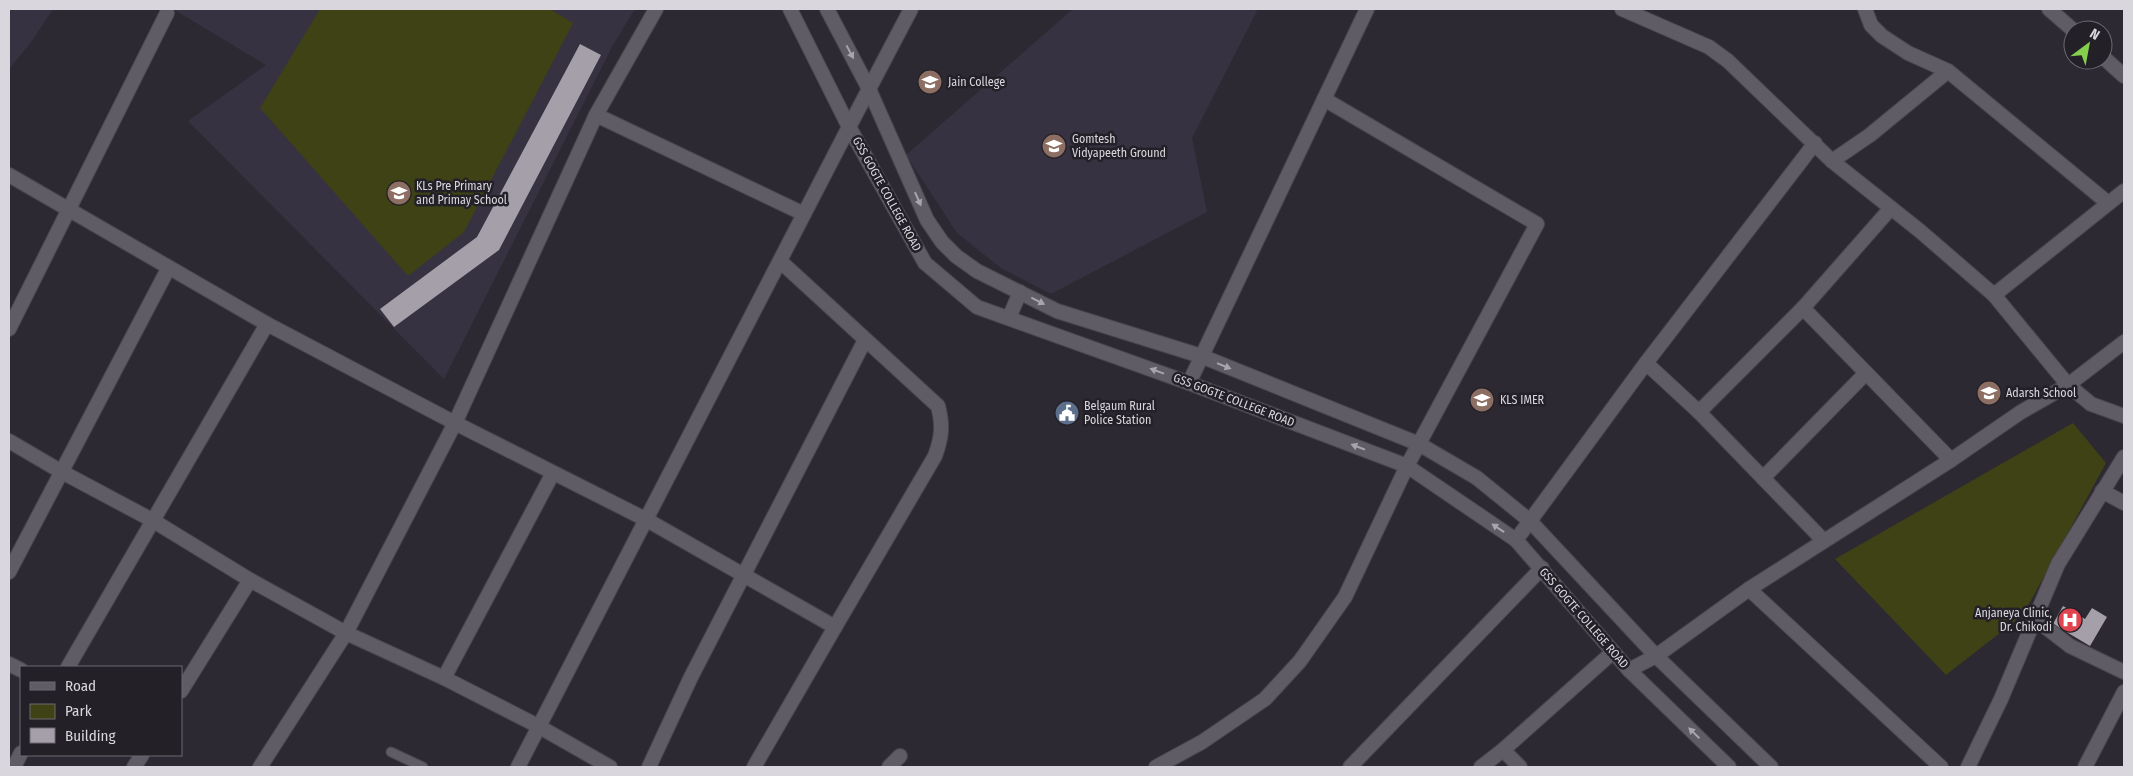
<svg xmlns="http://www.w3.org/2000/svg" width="2133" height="776" viewBox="0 0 2133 776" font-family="'Fira Sans Condensed',sans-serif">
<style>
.built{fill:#373241}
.green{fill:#3e4214}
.building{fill:#a59fa9}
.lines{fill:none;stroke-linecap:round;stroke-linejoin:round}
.service-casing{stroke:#48454d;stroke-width:11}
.minor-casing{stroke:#48454d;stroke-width:16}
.tertiary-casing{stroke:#48454d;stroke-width:16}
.secondary-casing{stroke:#48454d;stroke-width:16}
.service{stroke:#5f5c66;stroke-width:9}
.minor{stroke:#5f5c66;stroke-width:14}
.tertiary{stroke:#5f5c66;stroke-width:14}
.secondary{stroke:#5f5c66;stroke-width:14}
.oneway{fill:#a8a6ad}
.labels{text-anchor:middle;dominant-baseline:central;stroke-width:5;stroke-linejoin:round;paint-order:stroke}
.poi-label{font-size:12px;fill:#d9d7dd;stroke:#232028;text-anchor:start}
.street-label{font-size:12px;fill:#d9d7dd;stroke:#232028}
</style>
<rect width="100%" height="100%" fill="#2d2932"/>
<g class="built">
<path d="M9,9h44l-24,36 -20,24z"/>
<path d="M173,9h462l-22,36 -169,334 -256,-258 78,-56z"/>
<path d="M1073,9h185l-66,129 15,74 -156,82 -50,-26 -44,-35 -51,-78z"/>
</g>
<g class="green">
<path d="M320,9h230l23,14 -109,209 -56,44 -148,-168z"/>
<path d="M2073,423l33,40 -83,152 -77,60 -111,-116z"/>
</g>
<g class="building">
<path d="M580,44l21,11 -102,195 -105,77 -14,-18 97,-72z"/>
<path d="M2063,606l22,13 7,-11 15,9 -17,29 -37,-22z"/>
</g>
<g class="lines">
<defs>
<path id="service" d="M391,752l32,15"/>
<g id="minor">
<path d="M1622,9l87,38 19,14 104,100 88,70 74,64 74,90 23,19 33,12"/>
<path d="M1865,9l6,16 11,11 26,17 40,18 160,132"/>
<path d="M2049,9l24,21"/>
<path d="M2103,57l21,19"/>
<path d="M596,115l208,99"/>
<path d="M1832,161l38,-26 78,-64"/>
<path d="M9,175l258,149 188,99 192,97 188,107 -81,140"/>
<path d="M780,261l158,145c5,19 4,31 -3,50l-100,171"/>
<path d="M1994,295l130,-104"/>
<path d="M1803,308l148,152"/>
<path d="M9,329l158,-316"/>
<path d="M1646,363l53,49 125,129"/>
<path d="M1189,383l178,-374"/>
<path d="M1699,412l104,-104 88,-100"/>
<path d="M9,441l53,31 90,48 98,60 96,53 98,45 94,48 72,41"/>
<path d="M1763,478l102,-104"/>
<path d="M2102,491l22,12"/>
<path d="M1516,540l130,-177 169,-220"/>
<path d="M9,572l159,-303"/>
<path d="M1749,589l192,178"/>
<path d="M2035,619l35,27 54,26"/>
<path d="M9,664l12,6"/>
<path d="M68,667l199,-343"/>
<path d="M1629,670l27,-14 93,-67 202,-129 70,-48 47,-27 56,-43"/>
<path d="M444,678l109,-205"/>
<path d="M181,691l69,-111"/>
<path d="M1503,750l17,17"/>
<path d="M14,767l7,-14"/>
<path d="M134,767l8,-12"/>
<path d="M260,767l86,-134 109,-210 141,-308 60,-106"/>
<path d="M518,767l331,-640"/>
<path d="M649,767l42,-90 174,-337"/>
<path d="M889,767l11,-11"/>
<path d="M1156,767l46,-25 63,-43 35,-38 45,-64 62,-131 130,-242 -213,-125"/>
<path d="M1350,767l192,-199"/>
<path d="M1481,767l22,-17 110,-98"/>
<path d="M1968,767l33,-68 57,-135 66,-107"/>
<path d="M2085,767l39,-75"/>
</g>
<path id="tertiary" d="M849,127l62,-118"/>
<g id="secondary">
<path d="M790,9l59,118 76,136 52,44 212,76 218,83 109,74 113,130 100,97"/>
<path d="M827,9l42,80 58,131 15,22 14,14 21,15 80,40 144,45 218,88 58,34 53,43 126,135 115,111"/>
<path d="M1009,318l11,-26"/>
</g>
</defs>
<use href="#service" class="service-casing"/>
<use href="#minor" class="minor-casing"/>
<use href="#tertiary" class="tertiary-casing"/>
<use href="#secondary" class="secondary-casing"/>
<use href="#service" class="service"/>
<use href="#minor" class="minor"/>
<use href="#tertiary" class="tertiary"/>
<use href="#secondary" class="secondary"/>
</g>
<defs><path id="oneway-solid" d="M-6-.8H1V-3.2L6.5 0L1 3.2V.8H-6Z" transform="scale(1.25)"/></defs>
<g class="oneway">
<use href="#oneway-solid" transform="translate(850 52) rotate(62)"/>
<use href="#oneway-solid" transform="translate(918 199) rotate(66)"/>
<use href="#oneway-solid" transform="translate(1038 301) rotate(27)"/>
<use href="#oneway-solid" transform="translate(1224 366) rotate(22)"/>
<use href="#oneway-solid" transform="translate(1157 371) rotate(-160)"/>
<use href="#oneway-solid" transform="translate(1358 447) rotate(-159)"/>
<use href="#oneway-solid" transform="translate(1498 528) rotate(-146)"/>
<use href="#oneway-solid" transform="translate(1694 733) rotate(-136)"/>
</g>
<defs>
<symbol id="university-disc" viewBox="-11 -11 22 22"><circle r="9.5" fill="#8d6e63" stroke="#232028"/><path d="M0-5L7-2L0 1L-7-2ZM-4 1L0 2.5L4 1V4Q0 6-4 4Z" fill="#fff"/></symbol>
<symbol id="school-disc" viewBox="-11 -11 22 22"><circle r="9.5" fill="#8d6e63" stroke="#232028"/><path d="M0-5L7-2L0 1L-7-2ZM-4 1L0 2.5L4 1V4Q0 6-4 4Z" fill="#fff"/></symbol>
<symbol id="civic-disc" viewBox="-11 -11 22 22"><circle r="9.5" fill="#5c6f8a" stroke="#232028"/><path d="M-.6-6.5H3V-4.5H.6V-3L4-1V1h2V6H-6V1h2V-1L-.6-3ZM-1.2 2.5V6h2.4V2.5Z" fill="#fff"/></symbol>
<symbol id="hospital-disc" viewBox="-11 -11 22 22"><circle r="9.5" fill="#e0444e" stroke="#232028"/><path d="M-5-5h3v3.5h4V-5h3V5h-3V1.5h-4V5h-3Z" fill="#fff"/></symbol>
</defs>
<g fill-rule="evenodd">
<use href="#university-disc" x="916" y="68" width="28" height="28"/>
<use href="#university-disc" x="1040" y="132" width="28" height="28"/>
<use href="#school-disc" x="385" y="179" width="28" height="28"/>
<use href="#school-disc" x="1975" y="379" width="28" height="28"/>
<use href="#university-disc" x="1468" y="386" width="28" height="28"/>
<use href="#civic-disc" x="1053" y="399" width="28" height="28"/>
<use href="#hospital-disc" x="2056" y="606" width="28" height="28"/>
</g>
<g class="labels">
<g class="poi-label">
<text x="948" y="82">Jain College</text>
<text x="1072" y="139">Gomtesh<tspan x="1072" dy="14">Vidyapeeth Ground</tspan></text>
<text x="416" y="186">KLs Pre Primary<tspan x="416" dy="14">and Primay School</tspan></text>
<text x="2006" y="393">Adarsh School</text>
<text x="1500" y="400">KLS IMER</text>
<text x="1084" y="406">Belgaum Rural<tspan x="1084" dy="14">Police Station</tspan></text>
<text x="2052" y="613" text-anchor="end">Anjaneya Clinic,<tspan x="2052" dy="14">Dr. Chikodi</tspan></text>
</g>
<g class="street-label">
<text transform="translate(887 194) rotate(61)">GSS GOGTE COLLEGE ROAD</text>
<text transform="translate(1234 400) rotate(21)">GSS GOGTE COLLEGE ROAD</text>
<text transform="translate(1584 618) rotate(49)">GSS GOGTE COLLEGE ROAD</text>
</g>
</g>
<rect width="2133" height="776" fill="none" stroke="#d9d7dd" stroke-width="20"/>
<rect x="20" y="666" width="162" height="90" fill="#232028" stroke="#6c6970"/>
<rect x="30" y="682" width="25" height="8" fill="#5f5c66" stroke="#6c6970"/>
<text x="65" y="691" font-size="15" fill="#d9d7dd">Road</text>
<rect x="30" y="704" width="25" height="15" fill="#3e4214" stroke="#6c6970"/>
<text x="65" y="716" font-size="15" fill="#d9d7dd">Park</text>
<rect x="30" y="728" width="25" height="15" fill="#a59fa9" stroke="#6c6970"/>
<text x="65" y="741" font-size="15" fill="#d9d7dd">Building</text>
<g transform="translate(2088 45) rotate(32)"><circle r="24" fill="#232028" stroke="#6c6970"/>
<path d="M0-4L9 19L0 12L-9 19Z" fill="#84cf4d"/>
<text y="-8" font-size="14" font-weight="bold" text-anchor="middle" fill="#d9d7dd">N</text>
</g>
</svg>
